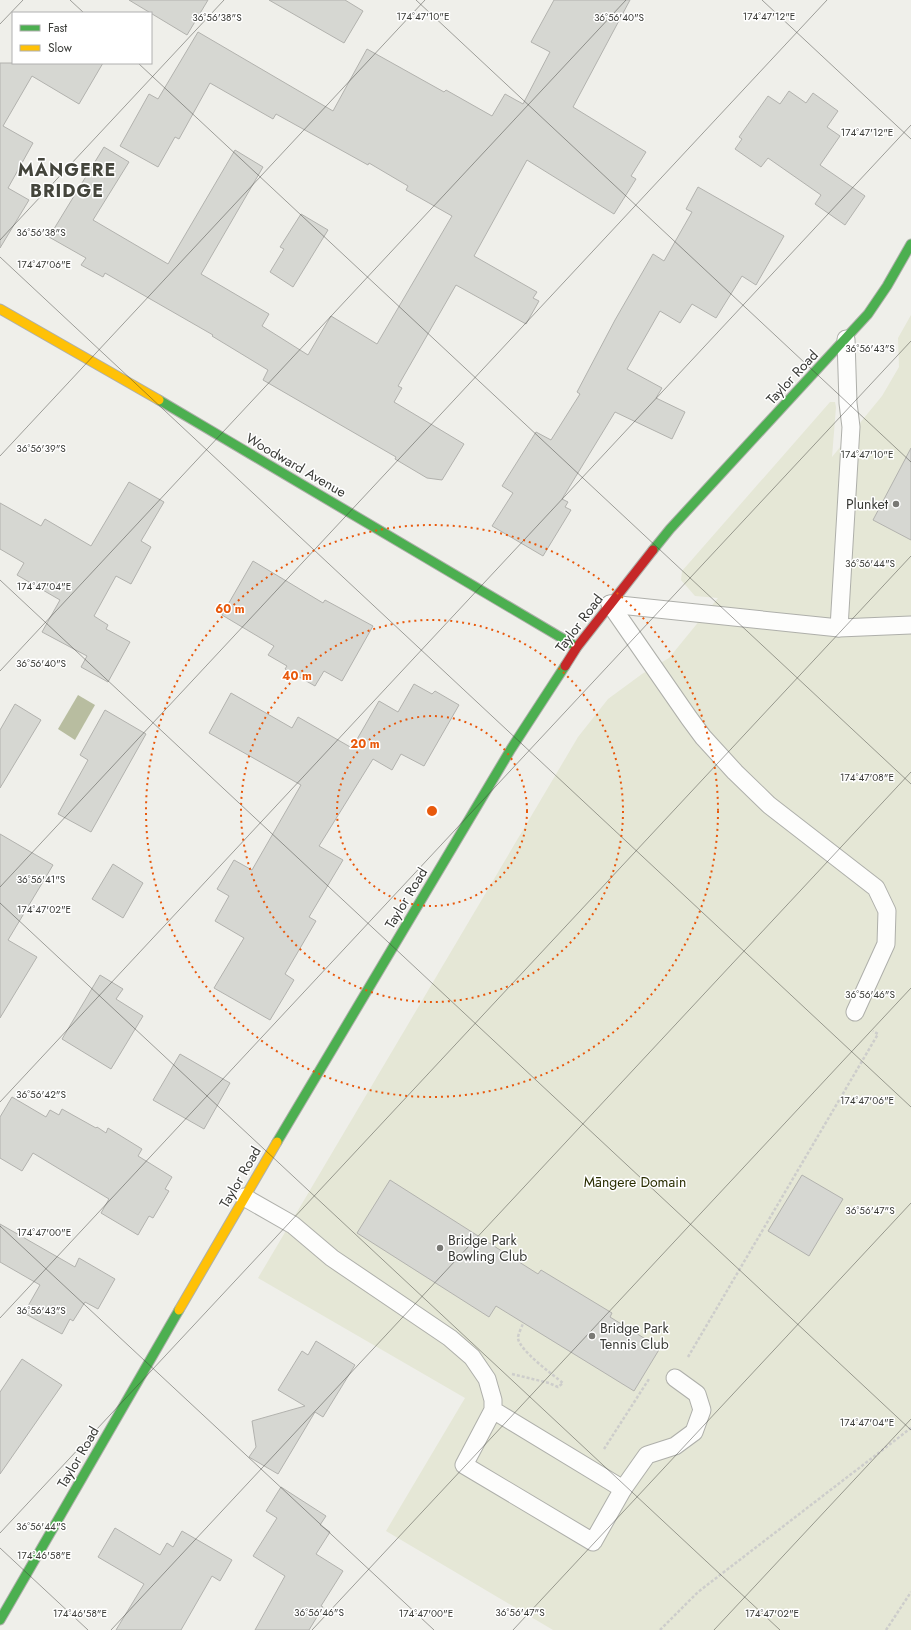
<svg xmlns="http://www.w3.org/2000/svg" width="911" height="1630" viewBox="0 0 911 1630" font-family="Jost,sans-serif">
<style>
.green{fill:#e5e7d6}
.water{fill:#b8bda0}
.building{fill:#d6d7d2;stroke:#b2b2ae}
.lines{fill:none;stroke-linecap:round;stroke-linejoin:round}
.lane-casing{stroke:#aeafaa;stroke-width:19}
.fast-casing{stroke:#aeafaa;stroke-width:11}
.slow-casing{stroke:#aeafaa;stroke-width:11}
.jam-casing{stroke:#aeafaa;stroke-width:11}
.path{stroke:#cdcdcb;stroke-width:2.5;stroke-dasharray:3 2;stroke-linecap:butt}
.lane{stroke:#fdfdfc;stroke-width:17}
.fast{stroke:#4caf50;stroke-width:9}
.slow{stroke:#ffc107;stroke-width:9}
.jam{stroke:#c62828;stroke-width:9}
.ticks{fill:none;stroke:#393a36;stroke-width:1;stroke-opacity:0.45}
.ring{fill:none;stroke:#e8590c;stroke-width:2;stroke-dasharray:2 4}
.poi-dot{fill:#797975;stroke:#fff;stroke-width:1.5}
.labels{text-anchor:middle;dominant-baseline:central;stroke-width:3;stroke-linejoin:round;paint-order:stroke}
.street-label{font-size:14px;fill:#393a36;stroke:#fff}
.poi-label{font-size:14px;fill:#393a36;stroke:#fff;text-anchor:start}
.park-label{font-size:14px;fill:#2a2e00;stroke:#fff}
.district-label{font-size:18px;font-weight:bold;letter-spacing:1px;fill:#44453c;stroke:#fff}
.ticks-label{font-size:10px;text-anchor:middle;fill:#393a36;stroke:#fff;stroke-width:3;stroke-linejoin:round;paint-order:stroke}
.centre{fill:#e8590c;stroke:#fff;stroke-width:2}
.ring-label{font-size:12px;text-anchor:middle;font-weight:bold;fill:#e8590c;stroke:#fff;stroke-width:3;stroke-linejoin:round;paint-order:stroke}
</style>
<rect width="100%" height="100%" fill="#efefea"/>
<path class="green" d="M911,315v1315h-358l-167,-99 79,-133 -207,-120 320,-541 30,-38 34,-25 27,-16 49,-60 -23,-2 -14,-16 1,-9 148,-169h5l1,5 -4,50 50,-61 17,-29 -1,-29z"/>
<path class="water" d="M78,695l17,10 -20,35 -17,-11z"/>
<g class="building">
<path d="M129,0h79l-21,35z"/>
<path d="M269,0h76l18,11 -19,32z"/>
<path d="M554,0h76l-57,107 73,45 -15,24 5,3 -22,35 -87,-54 -53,96 63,36 -4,6 6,3 -13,23 -70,-39 -58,101 4,2 -8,14 70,42 -22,36 -15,-2 -32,-19 1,-2 -133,-77 5,-10 -56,-34 1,-1 -108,-62 -2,4 -22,-12 5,-7 -37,-21 55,-90 25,15 -36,58 75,44 67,-114 28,17 -62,107 68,40 -7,12 46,29 23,-39 46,28 75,-128 -46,-26 2,-4 -39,-23 -1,2 -92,-51 -3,5 -63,-36 -31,56 -4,-2 -17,30 -38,-21 29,-52 9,5 40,-67 135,79 34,-62 77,43 2,-2 46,26 13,-22 18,10 27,-52 -19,-10z"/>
<path d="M0,63h103l-24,41 -47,-28 -29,50 30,17 -25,45 21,12 -29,48z"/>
<path d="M789,91l17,12 7,-10 25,18 -11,16 13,9 -20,29 45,31 -20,29 -30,-21 6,-9 -53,-37 -7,9 -26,-18 7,-10 -3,-2 29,-41 12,8z"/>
<path d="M698,187l86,49 -28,49 -14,-9 -26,42 -24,-14 -12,19 -20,-12 -33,58 35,19 -6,10 29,14 -13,27 -57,-27 -53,87 6,3 -3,5 6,3 -28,46 -51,-30 21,-33 -11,-7 34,-54 15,8 29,-46 -3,-2 38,-72 38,-66 11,7 28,-49 -6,-3z"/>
<path d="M301,214l27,16 -35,57 -23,-15 14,-23 -4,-2z"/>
<path d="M911,448v92l-38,-20z"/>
<path d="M129,482l35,20 -23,39 10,6 -20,37 -15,-8 -22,40 14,9 -2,4 24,13 -22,40 -27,-15 6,-11 -45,-24 18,-32 -43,-25 7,-12 -24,-14v-46l41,23 4,-7 46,27z"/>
<path d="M253,561l70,42 2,-3 48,26 -31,55 -18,-10 -9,15 -30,-17 2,-3 -19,-11 6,-9 -52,-31z"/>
<path d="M414,684l18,10 3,-3 24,14 -35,61 -23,-12 -9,16 -19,-11 -54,87 24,14 -34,57 7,4 -31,53 9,6 -24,40 -56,-32 30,-50 -29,-17 14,-25 -12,-7 17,-29 18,10 49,-85 -92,-52 22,-40 61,35 6,-11 54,31 27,-47 19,11z"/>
<path d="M15,704l26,16 -41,68v-58z"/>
<path d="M105,710l41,24 -55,98 -33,-18 30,-54 -8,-5z"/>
<path d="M0,834l53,31 -45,75 29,17 -37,61z"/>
<path d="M113,864l30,19 -20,35 -31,-19z"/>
<path d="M100,975l23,14 -7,10 27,17 -32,53 -49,-30z"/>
<path d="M180,1054l50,29 -26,46 -51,-29z"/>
<path d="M12,1097l34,20 4,-7 9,5 3,-6 34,19 1,-1 9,6 2,-5 34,21 -4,7 34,21 -7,12 4,2 -16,27 -4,-2 -11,19 -37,-22 8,-14 -76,-46 -11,18 -22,-13v-41z"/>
<path d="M802,1175l41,24 -34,57 -41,-25z"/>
<path d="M390,1180l148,94 3,-4 71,43 -2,4 50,31 -26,43 -138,-85 -7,11 -132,-84z"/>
<path d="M0,1224l75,43 4,-9 36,21 -17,30 -13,-7 -12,19 -3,-2 -8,15 -38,-21 16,-28 -40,-23z"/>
<path d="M316,1341l39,24 -32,52 -8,-5 -37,62 -29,-17 7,-10 -4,-26 53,-15 -27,-16 24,-39 6,4z"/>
<path d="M22,1359l40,26 -62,89v-82z"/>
<path d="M281,1487l45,29 -6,9 10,7 -14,22 27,17 -22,35 2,1 -14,23h-54l30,-54 -32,-20 24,-38 -11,-7z"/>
<path d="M115,1528l45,27 7,-12 6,4 9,-16 50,29 -12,21 -8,-5 -31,54h-65l28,-46 -46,-27z"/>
</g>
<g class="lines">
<defs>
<g id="lane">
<path d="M610,604l79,114 14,19 32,35 34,33 107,83 11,23 -1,33 -31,68"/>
<path d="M610,604l229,24 72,-3"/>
<path d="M839,628l12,-201 -3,-24 -2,-64"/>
<path d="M244,1197l49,28 39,33 118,80 22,19 15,22 6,21v10l-29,55 129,77 30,-53 -130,-79"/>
<path d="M623,1489l24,-34 28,-9 19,-14 8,-22 -5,-16 -22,-16"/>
</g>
<g id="fast">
<path d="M159,400l418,247"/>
<path d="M653,550l17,-21 198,-215 19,-28 24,-42"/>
<path d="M277,1142l234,-393 54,-83"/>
<path d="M0,1620l179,-310"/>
</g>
<g id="slow">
<path d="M0,309l159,91"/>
<path d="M179,1310l98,-168"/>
</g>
<path id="jam" d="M565,666l12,-19 76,-97"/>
</defs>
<use href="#lane" class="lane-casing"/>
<use href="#fast" class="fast-casing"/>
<use href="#slow" class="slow-casing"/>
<use href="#jam" class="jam-casing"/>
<g class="path">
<path d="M688,1357l190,-323 -5,-3"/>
<path d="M512,1374l37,9 9,4 5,-4c-10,-8 -44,-33 -45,-45 0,-4 4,-11 5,-15"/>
<path d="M604,1449l45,-70"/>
<path d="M660,1630l38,-38 213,-164"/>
<path d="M886,1630l25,-38"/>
</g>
<use href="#lane" class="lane"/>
<use href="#fast" class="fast"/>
<use href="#slow" class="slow"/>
<use href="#jam" class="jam"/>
</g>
<path class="ticks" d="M70,0l14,13M416,0l495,462M762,0l149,139M0,24l23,-24M138,63l773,721M0,240l224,-240M0,257l911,850M0,456l425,-456M0,580l911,850M0,671l626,-671M0,887l827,-887M0,903l780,727M0,1102l911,-977M0,1226l434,404M0,1318l911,-977M0,1533l911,-977M0,1548l88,82M111,1630l800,-858M312,1630l599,-642M513,1630l398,-427M714,1630l197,-211"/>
<g class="ring">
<circle cx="432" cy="811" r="95"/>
<circle cx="432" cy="811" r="191"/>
<circle cx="432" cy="811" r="286"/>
</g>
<g class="poi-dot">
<circle cx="896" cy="504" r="4"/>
<circle cx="440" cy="1248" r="4"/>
<circle cx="592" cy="1336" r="4"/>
</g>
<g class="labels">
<g class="street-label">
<text transform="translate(792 377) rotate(-47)">Taylor Road</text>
<text transform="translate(296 465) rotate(30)">Woodward Avenue</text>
<text transform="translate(579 623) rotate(-53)">Taylor Road</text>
<text transform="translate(406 898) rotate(-59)">Taylor Road</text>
<text transform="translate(240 1177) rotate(-60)">Taylor Road</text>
<text transform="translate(78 1457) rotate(-60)">Taylor Road</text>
</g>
<g class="poi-label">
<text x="888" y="504" text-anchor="end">Plunket</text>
<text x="448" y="1240">Bridge Park<tspan x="448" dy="16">Bowling Club</tspan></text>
<text x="600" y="1328">Bridge Park<tspan x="600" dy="16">Tennis Club</tspan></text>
</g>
<g class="park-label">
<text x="635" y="1182">Māngere Domain</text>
</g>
<g class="district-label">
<text x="67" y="170">MĀNGERE<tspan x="67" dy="21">BRIDGE</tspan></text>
</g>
</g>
<g class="ticks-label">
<text x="423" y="20">174°47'10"E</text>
<text x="769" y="20">174°47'12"E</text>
<text x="217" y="21">36°56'38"S</text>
<text x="619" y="21">36°56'40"S</text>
<text x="867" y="136">174°47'12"E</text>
<text x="41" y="236">36°56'38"S</text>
<text x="44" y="268">174°47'06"E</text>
<text x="870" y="352">36°56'43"S</text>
<text x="41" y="452">36°56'39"S</text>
<text x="867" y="458">174°47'10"E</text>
<text x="870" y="567">36°56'44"S</text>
<text x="44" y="590">174°47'04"E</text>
<text x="41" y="667">36°56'40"S</text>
<text x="867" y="781">174°47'08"E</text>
<text x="41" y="883">36°56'41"S</text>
<text x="44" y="913">174°47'02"E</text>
<text x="870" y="998">36°56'46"S</text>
<text x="41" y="1098">36°56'42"S</text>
<text x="867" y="1104">174°47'06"E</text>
<text x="870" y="1214">36°56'47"S</text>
<text x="44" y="1236">174°47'00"E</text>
<text x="41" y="1314">36°56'43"S</text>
<text x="867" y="1426">174°47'04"E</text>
<text x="41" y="1530">36°56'44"S</text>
<text x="44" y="1559">174°46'58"E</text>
<text x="319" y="1616">36°56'46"S</text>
<text x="520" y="1616">36°56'47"S</text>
<text x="80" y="1617">174°46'58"E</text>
<text x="426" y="1617">174°47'00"E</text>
<text x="772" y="1617">174°47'02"E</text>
</g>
<circle cx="432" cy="811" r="6" class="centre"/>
<g class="ring-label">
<text x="230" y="613">60 m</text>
<text x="297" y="680">40 m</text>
<text x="365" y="748">20 m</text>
</g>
<rect x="12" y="12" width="140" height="52" fill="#ffffff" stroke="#b0b0af"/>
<rect x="20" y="25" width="20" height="6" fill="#4caf50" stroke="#b0b0af"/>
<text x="48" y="32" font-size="12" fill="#393a36">Fast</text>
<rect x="20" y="45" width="20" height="6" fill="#ffc107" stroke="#b0b0af"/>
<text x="48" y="52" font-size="12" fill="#393a36">Slow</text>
</svg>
